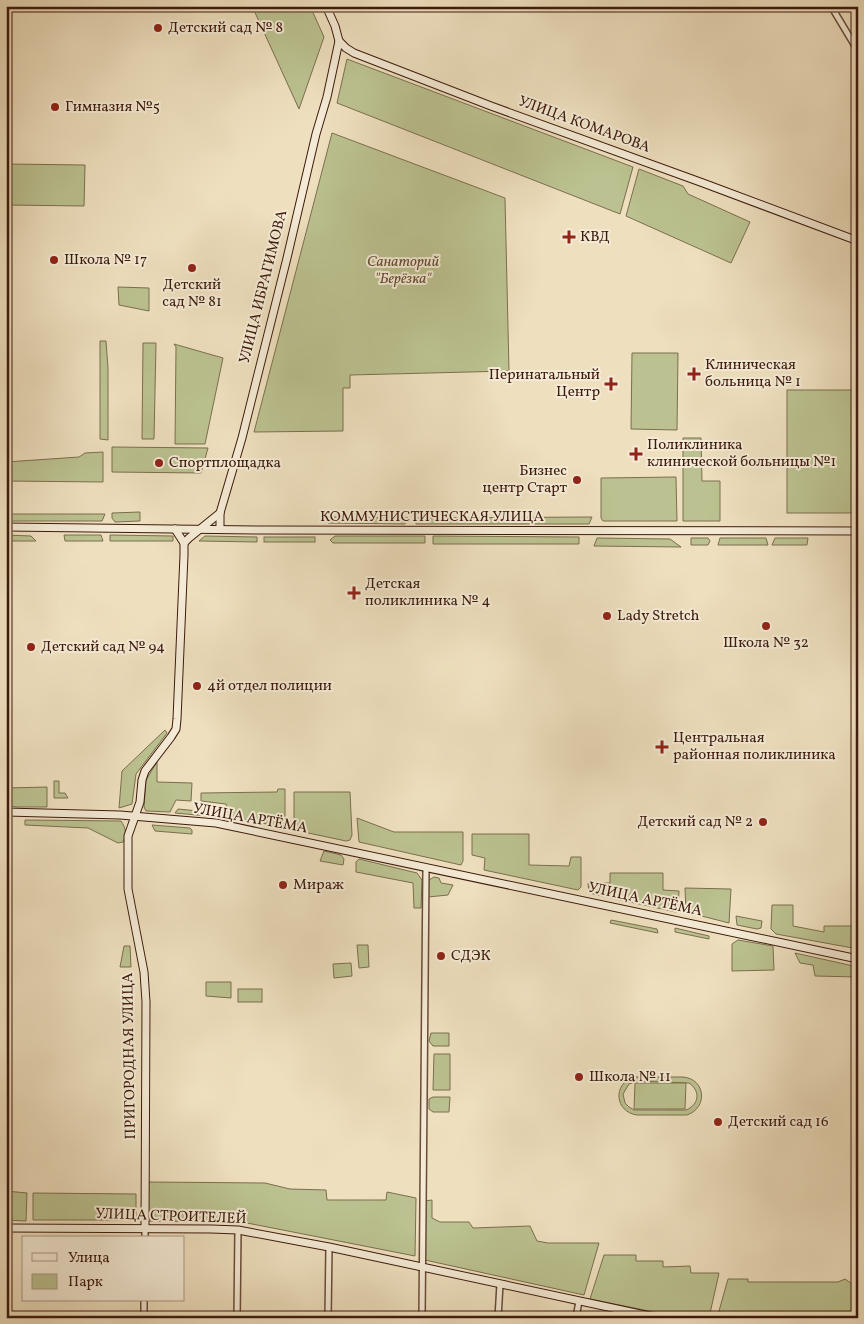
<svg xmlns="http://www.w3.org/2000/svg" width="864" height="1324" viewBox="0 0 864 1324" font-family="Vollkorn,serif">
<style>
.green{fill:#bbc190;stroke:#7c6e4e;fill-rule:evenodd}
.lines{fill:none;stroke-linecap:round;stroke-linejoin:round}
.street-casing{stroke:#684b38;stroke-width:8}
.secondary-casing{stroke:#3c1a0c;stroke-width:9}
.street{stroke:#f4ead5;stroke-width:5}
.secondary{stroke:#f4ead5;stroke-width:7}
.poi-dot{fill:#8f2418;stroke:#f4ead5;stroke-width:2}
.labels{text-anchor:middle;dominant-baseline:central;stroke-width:4;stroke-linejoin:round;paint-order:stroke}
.poi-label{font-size:15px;fill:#3c1a0c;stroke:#f4ead5;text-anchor:start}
.street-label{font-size:15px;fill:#3c1a0c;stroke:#f4ead5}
.park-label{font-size:15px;font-style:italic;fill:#624c34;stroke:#f4ead5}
</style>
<rect width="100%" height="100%" fill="#eedfbe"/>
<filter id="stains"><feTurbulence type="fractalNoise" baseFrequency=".004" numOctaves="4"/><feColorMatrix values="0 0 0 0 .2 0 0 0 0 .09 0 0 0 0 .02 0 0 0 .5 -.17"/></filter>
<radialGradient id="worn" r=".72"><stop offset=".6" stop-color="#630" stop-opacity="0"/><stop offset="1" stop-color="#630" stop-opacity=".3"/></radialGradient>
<g class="green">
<path d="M252,6h58l14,31 -25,72z"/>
<path d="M347,59l286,108 -13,47 -283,-111z"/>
<path d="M332,133l173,65 4,173 -159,4v13h-7v43l-89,1z"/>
<path d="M8,164l77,1 -1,41 -77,-1z"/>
<path d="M639,169l44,17 5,8 62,28 -19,41 -105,-47z"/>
<path d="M118,287l31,1v23l-30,-6z"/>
<path d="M100,341h6l2,27v72l-8,-1z"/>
<path d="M143,343h13l-2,96h-12z"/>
<path d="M174,344l49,14 -18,86h-30l1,-97z"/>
<path d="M632,353h46l-1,77 -46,-1z"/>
<rect x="787" y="390" width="71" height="123"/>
<path d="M683,438h18l1,43h18v40h-37z"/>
<path d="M112,447l96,1 -7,25 -89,-1z"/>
<path d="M103,452v30l-97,-1v-19l73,-5 6,-4z"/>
<path d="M676,477l1,44h-74l-2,-3v-40z"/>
<path d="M140,512v9l-25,1 -3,-4v-5z"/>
<path d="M6,514h99l-3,7h-96z"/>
<path d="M327,517l81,1 -3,6 -77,-1z"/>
<path d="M592,517l-3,7h-173l-1,-6z"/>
<path d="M6,535l25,1 5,5h-30z"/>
<path d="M64,535h37l2,6h-38z"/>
<path d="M110,535l63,1v5h-63z"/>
<path d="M205,536l52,1v5l-58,-1z"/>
<path d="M335,536h90v7h-92l-3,-3z"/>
<path d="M433,536l146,1v7h-146z"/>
<rect x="264" y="537" width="51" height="5"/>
<path d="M597,538l73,1 11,8 -87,-1z"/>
<path d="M691,538h17l2,3 -2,4h-17z"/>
<path d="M720,538h46l2,7h-50z"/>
<path d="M775,538h33l-1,7h-35z"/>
<path d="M165,730l2,3 -31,41 -4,30 -13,4 3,-37z"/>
<path d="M157,762v20l35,1 -1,18 -15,-1 -6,12 -24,-1 -2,-4 2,-27z"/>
<path d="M54,781h5v12h6l3,5h-14z"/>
<path d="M47,787v20h-31l-10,-2v-17z"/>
<path d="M278,789h7v33l-2,5 -54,-10 -3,-13 -25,-3v-8l76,-1z"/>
<path d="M294,792h56l2,43 -2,5 -4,1 -52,-11z"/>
<path d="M178,809l31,3 -1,4 -33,-3z"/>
<path d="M357,818l37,14h69v29l-2,4 -102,-23z"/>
<path d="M25,820l96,1c5,7 6,14 2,21l-5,1 -30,-15 -63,-3z"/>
<path d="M152,825l38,3 2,2v4l-37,-3z"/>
<path d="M472,834h57v31l40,1 2,-9h10v30l-3,3 -94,-20 1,-12 -13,-3z"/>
<path d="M324,851l17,4 3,4 -1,6 -23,-4z"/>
<path d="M359,859l58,14 5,7 -1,28h-7l-1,-25 -57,-11v-10z"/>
<path d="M610,873h53v17l16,1 -1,20 -2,1 -87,-19 -1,-10h22z"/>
<path d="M434,877l5,1 2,5 12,2 -5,10 -20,2 1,-17z"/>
<path d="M685,888l46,1 -2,34 -43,-11z"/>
<path d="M772,905h21v21l31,6v-6h34v23l-82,-15 -5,-5z"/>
<path d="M736,916l26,5 -1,7 -4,1 -20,-4z"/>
<path d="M611,920l46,9 1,4 -48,-10z"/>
<path d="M675,928l34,8v3l-34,-7z"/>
<path d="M738,940l35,6 1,24 -42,1v-27z"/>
<path d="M357,945h11l1,22 -10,1z"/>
<path d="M124,946h6l1,21h-11z"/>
<path d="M795,953l63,14v10l-43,-1 -2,-11 -13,-2z"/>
<path d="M351,963l1,13 -18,2 -1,-14z"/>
<path d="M206,982h25v16l-25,-2z"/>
<rect x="238" y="989" width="24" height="13"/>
<path d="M431,1033h18v13h-16l-4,-5z"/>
<path d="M434,1054h16v36h-17z"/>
<path d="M634,1077h49c23,2 25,31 4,38h-50c-22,-3 -25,-31 -3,-38zM638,1081l51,2c12,8 10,22 -3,27h-52l-5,-3 -4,-4 -2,-9 6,-10z"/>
<path d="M635,1083h51l-1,26h-51z"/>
<path d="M433,1097h17l-1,15h-16l-4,-3v-10z"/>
<path d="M148,1182l117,1 25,6 36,1 1,10h59l1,-8 29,6 -1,58 -173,-34 -94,-1z"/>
<path d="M6,1191l21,2 -1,28 -20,-1z"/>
<path d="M33,1193l103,1v26h-103z"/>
<path d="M432,1200v18l8,4h29l4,6 57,-2 7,15 11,2h51l-15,52 -159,-35 -1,-59z"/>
<path d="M604,1255h32v6h27v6l27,-1 1,7h28l-10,45h-26l-93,-19z"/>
<path d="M728,1279h20v3h90l7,-3 13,9v30h-141z"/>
</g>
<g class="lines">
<defs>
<g id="street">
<path d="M831,6l27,45"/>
<path d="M145,1238v-10"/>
<path d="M144,1300v18"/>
<path d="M237,1318l1,-88"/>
<path d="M328,1318l1,-71"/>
<path d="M422,1318l4,-450"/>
<path d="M498,1318l2,-34"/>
<path d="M576,1318l3,-17"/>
</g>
<g id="secondary">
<path d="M326,6l9,20 4,15 7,7 8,5 137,53 212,77 155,58"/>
<path d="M6,527l256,3 596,1"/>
<path d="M220,529v-16l22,-75 45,-180 29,-124 11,-37 12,-56"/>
<path d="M184,543l5,-5 31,-25"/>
<path d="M6,812l114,3 96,8 642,136"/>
<path d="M6,1228l205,1 27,1 91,17 330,71"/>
<path d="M145,1228l1,-226 -2,-30 -16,-83v-53l12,-34 2,-22 3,-9 26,-34 5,-8 1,-10 7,-164v-12l-9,-14"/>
</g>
</defs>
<use href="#street" class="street-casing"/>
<use href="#secondary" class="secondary-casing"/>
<use href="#street" class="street"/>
<use href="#secondary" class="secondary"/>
</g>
<g class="poi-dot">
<circle cx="158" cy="28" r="5"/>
<circle cx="55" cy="107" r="5"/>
<path d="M566.5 229.5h5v5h5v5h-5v5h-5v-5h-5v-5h5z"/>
<circle cx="54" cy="260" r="5"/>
<circle cx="192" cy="268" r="5"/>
<path d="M691.5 366.5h5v5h5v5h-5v5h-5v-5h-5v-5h5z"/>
<path d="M608.5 376.5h5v5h5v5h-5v5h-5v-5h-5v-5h5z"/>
<path d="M633.5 446.5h5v5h5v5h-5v5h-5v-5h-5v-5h5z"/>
<circle cx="159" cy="463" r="5"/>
<circle cx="577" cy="480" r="5"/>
<path d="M351.5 585.5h5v5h5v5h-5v5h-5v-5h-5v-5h5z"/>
<circle cx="607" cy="616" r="5"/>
<circle cx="766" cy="626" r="5"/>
<circle cx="31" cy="647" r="5"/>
<circle cx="197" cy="686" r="5"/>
<path d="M659.5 739.5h5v5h5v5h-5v5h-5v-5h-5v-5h5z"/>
<circle cx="763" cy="822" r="5"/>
<circle cx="283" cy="885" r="5"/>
<circle cx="441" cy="956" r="5"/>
<circle cx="579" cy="1077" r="5"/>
<circle cx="718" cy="1122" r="5"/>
</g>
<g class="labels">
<g class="poi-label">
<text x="168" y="28">Детский сад № 8</text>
<text x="65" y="107">Гимназия №5</text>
<text x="580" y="237">КВД</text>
<text x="64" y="260">Школа № 17</text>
<text x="192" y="285" text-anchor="middle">Детский<tspan x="192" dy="17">сад № 81</tspan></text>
<text x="705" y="365">Клиническая<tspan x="705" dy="17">больница № 1</tspan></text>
<text x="600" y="375" text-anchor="end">Перинатальный<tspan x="600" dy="17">Центр</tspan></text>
<text x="647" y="445">Поликлиника<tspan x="647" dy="17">клинической больницы №1</tspan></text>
<text x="169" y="463">Спортплощадка</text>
<text x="567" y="471" text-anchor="end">Бизнес<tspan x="567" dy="17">центр Старт</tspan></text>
<text x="365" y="584">Детская<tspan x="365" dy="17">поликлиника № 4</tspan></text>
<text x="617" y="616">Lady Stretch</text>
<text x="766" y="643" text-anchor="middle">Школа № 32</text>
<text x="41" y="647">Детский сад № 94</text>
<text x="207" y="686">4й отдел полиции</text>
<text x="673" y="738">Центральная<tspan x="673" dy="17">районная поликлиника</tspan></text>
<text x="753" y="822" text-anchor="end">Детский сад № 2</text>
<text x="293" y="885">Мираж</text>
<text x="451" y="956">СДЭК</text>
<text x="589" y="1077">Школа № 11</text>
<text x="728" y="1122">Детский сад 16</text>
</g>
<g class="street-label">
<text transform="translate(584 125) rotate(20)">УЛИЦА КОМАРОВА</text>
<text transform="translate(264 287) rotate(-76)">УЛИЦА ИБРАГИМОВА</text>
<text x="432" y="517">КОММУНИСТИЧЕСКАЯ УЛИЦА</text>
<text transform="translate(250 819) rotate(10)">УЛИЦА АРТЁМА</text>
<text transform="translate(645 900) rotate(12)">УЛИЦА АРТЁМА</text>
<text transform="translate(130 1056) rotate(-91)">ПРИГОРОДНАЯ УЛИЦА</text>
<text transform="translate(171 1217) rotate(2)">УЛИЦА СТРОИТЕЛЕЙ</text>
</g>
<g class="park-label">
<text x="403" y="262">Санаторий<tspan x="403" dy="17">"Берёзка"</tspan></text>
</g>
</g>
<rect width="864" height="1324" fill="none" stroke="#eedfbe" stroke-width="25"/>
<rect x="8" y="8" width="849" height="1309" fill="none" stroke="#3c1a0c" stroke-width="2.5"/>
<rect x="12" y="12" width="839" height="1299" fill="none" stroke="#3c1a0c"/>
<rect x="22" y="1236" width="162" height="65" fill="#f4ead5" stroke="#aa9785"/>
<rect x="32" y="1253" width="25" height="8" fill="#f4ead5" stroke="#aa9785"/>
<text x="68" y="1262" font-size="15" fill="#3c1a0c">Улица</text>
<rect x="32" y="1274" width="25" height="15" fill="#bbc190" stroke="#aa9785"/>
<text x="68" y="1286" font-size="15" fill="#3c1a0c">Парк</text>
<rect width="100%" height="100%" filter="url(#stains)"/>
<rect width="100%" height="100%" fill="url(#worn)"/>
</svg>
